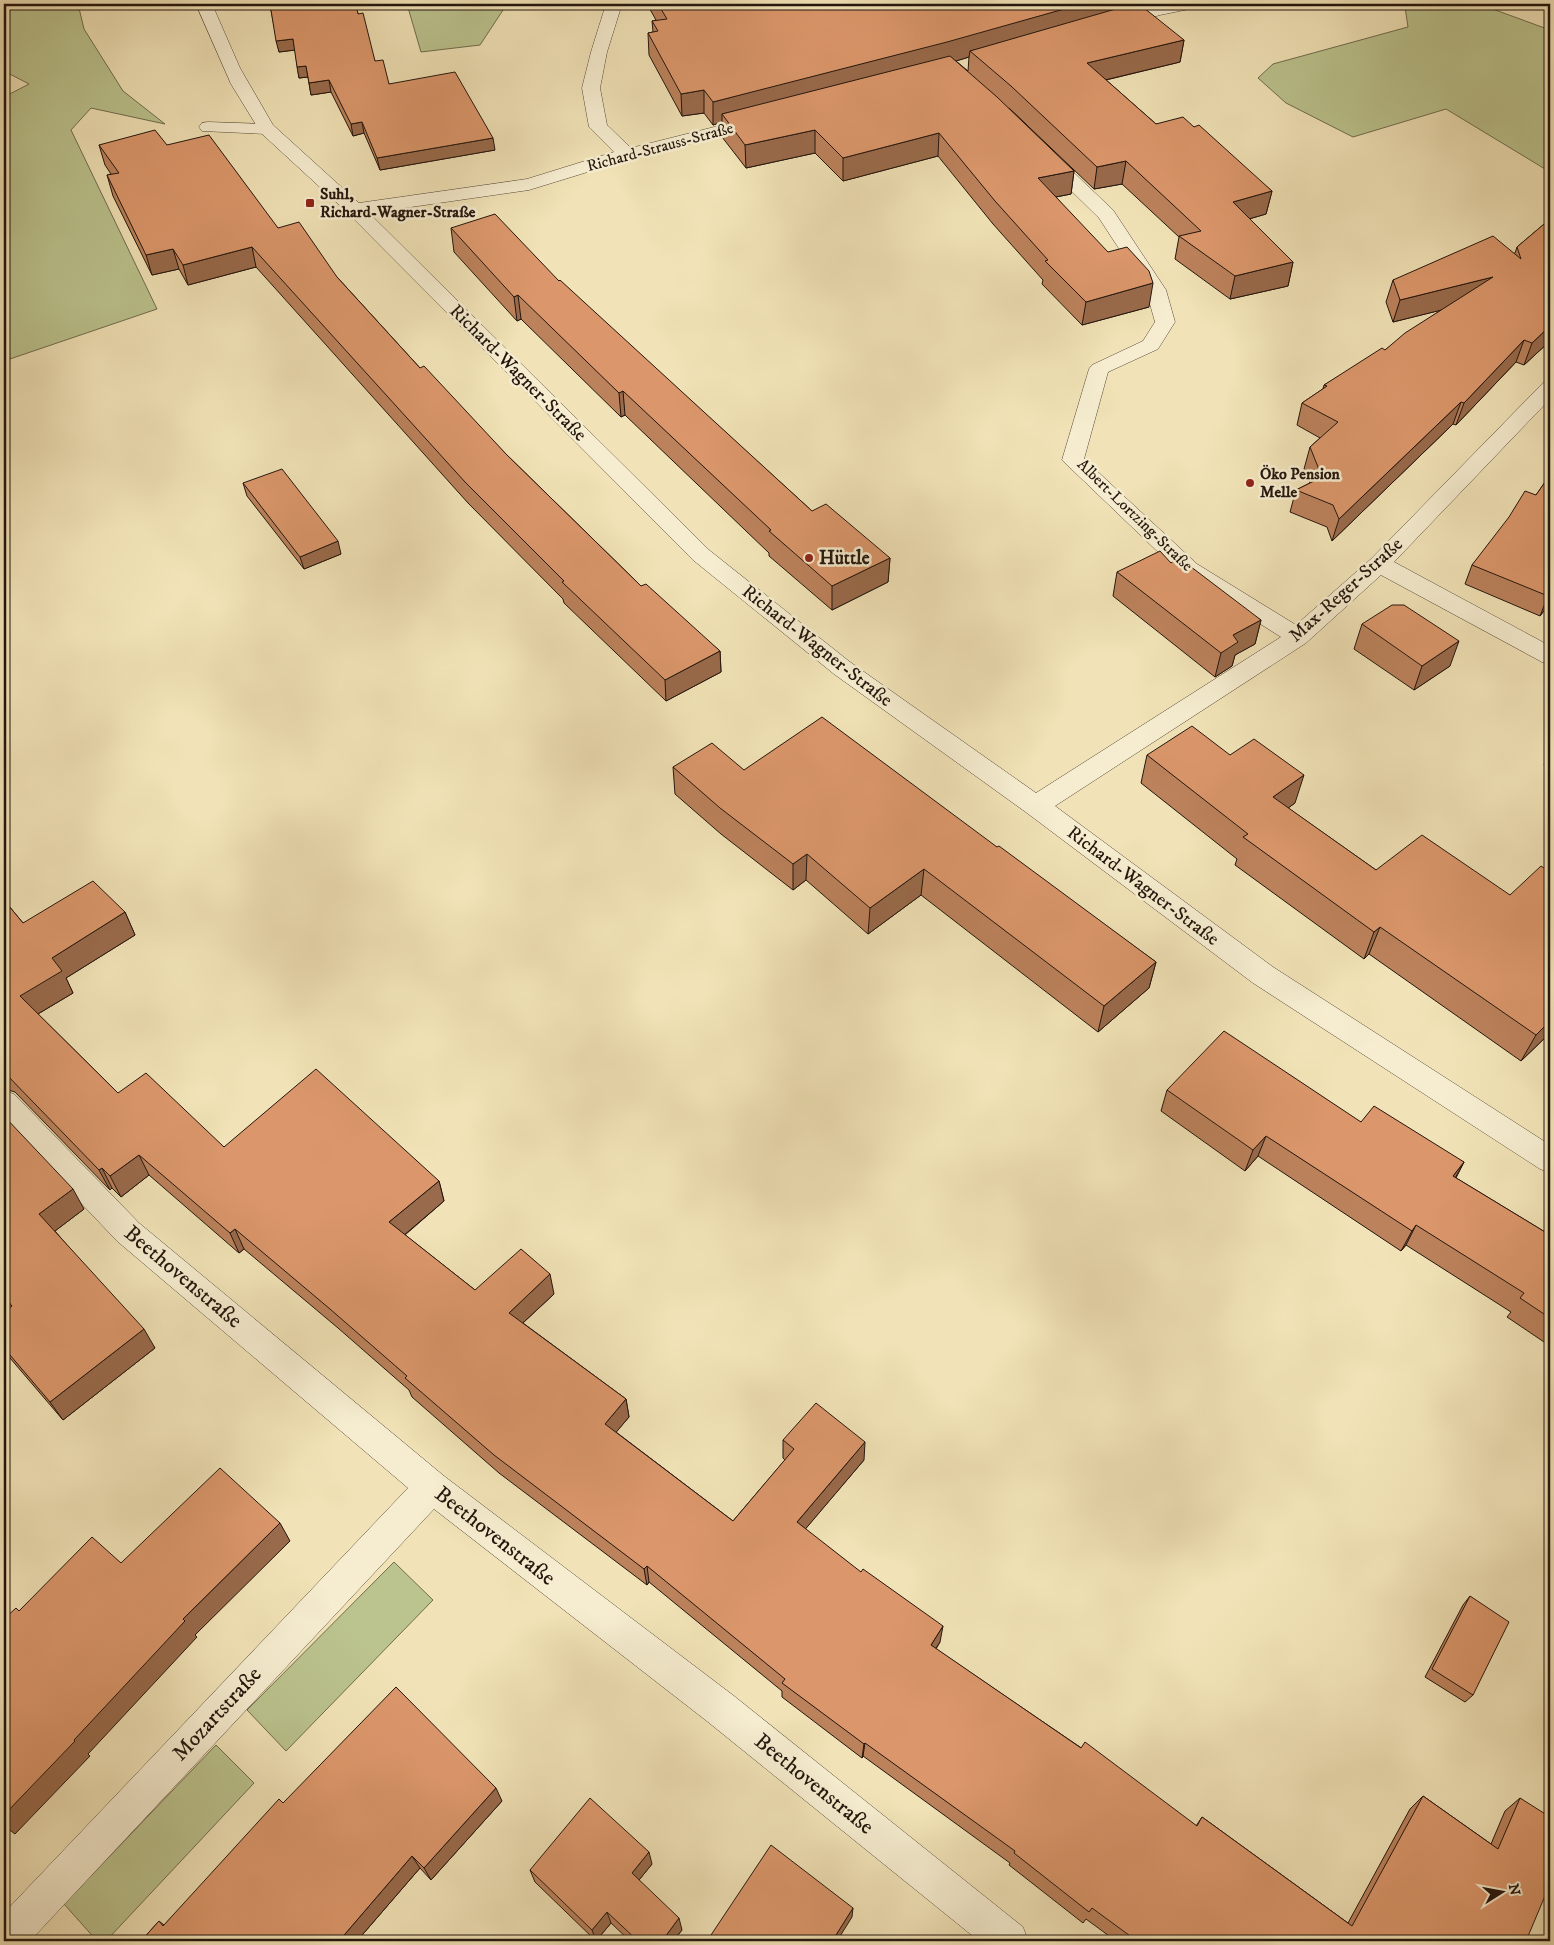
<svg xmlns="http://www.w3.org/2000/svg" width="1554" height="1945" viewBox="0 0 1554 1945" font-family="'IM FELL DW Pica',serif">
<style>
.green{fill:#bbc38e;stroke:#6f6c4e}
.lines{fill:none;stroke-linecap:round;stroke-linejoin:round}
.lane-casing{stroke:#564838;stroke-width:1}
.street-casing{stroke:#564838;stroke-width:1}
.lane{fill:#f6edd0;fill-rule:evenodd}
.street{fill:#f6edd0;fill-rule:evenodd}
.wall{fill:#bc825c;stroke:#23150d;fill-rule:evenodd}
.shaded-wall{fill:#996a4b;stroke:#23150d}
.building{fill:#db976b;stroke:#23150d}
.poi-dot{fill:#8f2418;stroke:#f6edd0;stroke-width:2}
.labels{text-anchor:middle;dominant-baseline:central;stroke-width:5;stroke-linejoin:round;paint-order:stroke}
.far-street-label{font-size:16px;fill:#23150d;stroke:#f6edd0}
.far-poi-label{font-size:16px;font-weight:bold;fill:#23150d;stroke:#f6edd0;text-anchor:start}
.street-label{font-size:19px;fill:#23150d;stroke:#f6edd0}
.poi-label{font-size:19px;font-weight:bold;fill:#23150d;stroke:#f6edd0;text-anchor:start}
.near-street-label{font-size:22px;fill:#23150d;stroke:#f6edd0}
</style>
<rect width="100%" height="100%" fill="#f1e3b7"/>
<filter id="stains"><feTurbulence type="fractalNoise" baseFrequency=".004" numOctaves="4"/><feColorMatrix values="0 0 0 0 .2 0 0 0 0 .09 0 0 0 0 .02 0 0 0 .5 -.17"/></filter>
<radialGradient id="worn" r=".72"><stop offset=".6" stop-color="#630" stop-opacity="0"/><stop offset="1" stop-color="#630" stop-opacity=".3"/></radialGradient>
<g class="green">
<path d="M4,4h74l6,25 39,62 42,33 -74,-16 -20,22 86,179 -153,52v-264l25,-13 -25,-13z"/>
<path d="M407,4h100l-27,41 -59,7z"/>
<path d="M1409,4h70l71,26v142l-104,-63 -93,28 -67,-34 -28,-25 15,-14 135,-37 -3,-20z"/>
<path d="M394,1562l39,38 -147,151 -39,-41z"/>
<path d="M216,1745l38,38 -148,158h-9l-33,-37z"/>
</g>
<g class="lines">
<defs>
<path id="lane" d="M208,122l59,2 6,1 3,4 -3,4 -6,1 -65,-3 -3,-4 3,-4z"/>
<g id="street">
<path d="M196,4h16l28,64 33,57 86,78 168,-24 87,-27 -25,-25 -7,-39 9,-36 15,-48h16l-15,48 -7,36 7,37 24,23 127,-32 6,1 3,4 -3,4 -131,33 -104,32 -160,23 340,337 141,112 186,131 245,-156 -100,-63 -119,-114 27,-91 3,-4 51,-24 12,-19 -9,-32 -47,-72 -59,-58 -3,-4 3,-4 6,-1 6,1 61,58 53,80 9,32 -17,27 -50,23 -24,87 113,105 99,61 75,-66 172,-176 7,-2v18l-156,163 156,84v18l-8,-2 -161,-87 -75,68 -251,163 218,161 277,178v28l-10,-4 -287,-186 -226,-170 -193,-139 -141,-114 -345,-347 -87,-80 -30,-49z"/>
<path d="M1166,4h35l-2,3 -39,8 -45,13 -6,-1 -2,-4 2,-4z"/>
<path d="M4,1091l10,3 125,129 305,253 290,220 289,231 5,14h-49l-271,-219 -274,-213 -404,432h-26v-28l404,-425 -291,-247 -113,-119z"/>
</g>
</defs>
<use href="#lane" class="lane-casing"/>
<use href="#street" class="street-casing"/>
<use href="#lane" class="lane"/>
<use href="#street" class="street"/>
</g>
<g class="wall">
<path d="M251,4h105l2,10 17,47 14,23 106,66 -115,20 -16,-37 -11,3 -22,-44 -20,3 -3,-18 -9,1 -4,-28 -16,2 -9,-47 -18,2z"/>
<path d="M647,4h476l-1,3 62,33 -4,22 -74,18 50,44 38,3 78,64 -6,23 -17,5 44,43 -5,24 -58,13 -55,-40 4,-22 -57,-53 -28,5 -85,-81 65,63 -3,23 -15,3 93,110 -67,18 -40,-41 1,-4 -50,-56 -55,-68 -95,25 -28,-28 -69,15 -24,-31v-15l-9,3 -9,-12 -22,3 -33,-61 -1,-22 5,-1 -1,-11 4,-1zM969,57l-1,14 -12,-10z"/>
<path d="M99,145h68l111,83 59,49 83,91 87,87 134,131 79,65 1,21 -55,29 -102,-98 -1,-4 -95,-96 -212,-236 -68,18 -9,-16 -27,6 -39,-79 -6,-21 4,-1 -6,-9z"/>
<path d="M1550,219v122l-26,24 -8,-3 -60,63 -3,-1 -121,117 -5,-14 -37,-15 6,-22 14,-7 -6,-14 6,-22 10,-9 -23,-13 5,-22 21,-14 1,-4 61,-35 56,-40 -48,12 -7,-20 7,-22 122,-27 2,-6z"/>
<path d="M451,228l108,53 253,230 78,47 -2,24 -56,28 -63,-54v-3l-144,-138 -4,2 -100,-98 -4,2 -63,-69z"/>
<path d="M1550,475v129h-1l-9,12 -75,-32 7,-19 64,-70z"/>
<path d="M243,483l98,71 -37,15 -57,-73z"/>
<path d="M1171,563l90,57 -6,24 -20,11 -3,11 -17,11 -102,-81 4,-24z"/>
<path d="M1362,624l88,42 -36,24 -60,-41z"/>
<path d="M1550,750v19l-6,-4z"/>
<path d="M1147,755h83l65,48 -7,5 88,62 134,25 40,-23v161l-29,28 -152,-107 -5,5 -129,-94 2,-6 -96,-76z"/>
<path d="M673,767l71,3 253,77 159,115 -7,26 -51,44 -177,-137 -53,39 -62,-54 -13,10 -72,-56 -46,-40z"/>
<path d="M1550,845v13l-5,-3z"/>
<path d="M4,900l19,23 102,-11 10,23 -69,43 7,15 -35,21 80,79 106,54 215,34 5,20 -39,34 70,55 79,4 -31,29 103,76 3,18 -13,15 117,89 52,-61 -2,-2v-18l81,20 -59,69 135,113 -4,7 260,177 6,-9 146,106 62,-114 13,-13 68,48 14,-33 15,-13 6,143h-410l-30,-22 -3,4 -74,-58 1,-2 -147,-107 -1,2 -80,-61v-6l-133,-109 -2,3 -148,-112 -87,-76 -3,-7 -71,-62 -94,-79 -5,4 -90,-78 -28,22 -9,-9 -2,2 -95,-98 -10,-3 -1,1z"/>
<path d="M1167,1090l194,32 103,40 -8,16 94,57v111l-43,-29 4,-5 -105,-67 -5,6 -143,-95 -13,15 -84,-60z"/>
<path d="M4,1116l80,93 -29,22 100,117 -92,72 -59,-69v-39l6,-4 -6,-7z"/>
<path d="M1470,1596l3,99 -8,7 -40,-25 38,-72z"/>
<path d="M502,1801l-71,79 -11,-12 -63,73h-216l18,-20 5,4 119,-122z"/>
<path d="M652,1864l-13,16 43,50 -9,11h-43l-19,-18 -15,18 -61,-59 -5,-12z"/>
</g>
<g class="shaded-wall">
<path d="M251,4h19v1l-18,2z"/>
<path d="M1082,4h41l-2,10 -151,37 -1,6 -23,7 -224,50v8l-9,3v-23z"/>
<path d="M293,39l2,11 -16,2 -3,-11z"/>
<path d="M1184,40l-4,22 -96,23 3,-22z"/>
<path d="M306,66l2,11 -9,1 -2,-11z"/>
<path d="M329,80l2,12 -20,3 -2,-12z"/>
<path d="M704,90v23l-22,3 -1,-22z"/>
<path d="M362,122l2,11 -11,3 -2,-12z"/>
<path d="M815,130v23l-69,15 -1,-23z"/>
<path d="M939,133l-1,23 -95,25v-23z"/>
<path d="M493,138l2,12 -115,20 -3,-12z"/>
<path d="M1126,161l-4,23 -28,5 3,-22z"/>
<path d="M1074,171l-3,23 -36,7 3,-23z"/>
<path d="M1272,191l-6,23 -38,11 5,-23z"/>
<path d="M252,247l4,20 -68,18 -5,-20z"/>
<path d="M173,249l6,20 -27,6 -6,-20z"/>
<path d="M1293,262l-5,24 -58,13 5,-23z"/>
<path d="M1493,277l-7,22 -93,23 7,-22z"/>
<path d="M1153,283l-4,24 -67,18 4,-23z"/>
<path d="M518,295l3,24 -4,2 -3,-24z"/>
<path d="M1550,326v15l-26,24 8,-22z"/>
<path d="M1524,340l-8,22 -60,63 8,-22z"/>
<path d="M623,391l2,24 -4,2 -2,-24z"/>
<path d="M1461,402l-8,22 -121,117 7,-22z"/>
<path d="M338,541l3,13 -37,15 -4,-12z"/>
<path d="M890,558l-2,24 -56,28v-24z"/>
<path d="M1550,594v6l-1,4 -9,12 8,-20z"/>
<path d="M1261,620l-6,24 -20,11 -3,11 -17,11 6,-24 12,-18z"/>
<path d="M1459,641l-9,25 -36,24 8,-24z"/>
<path d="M720,651l1,21 -55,29 -1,-21z"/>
<path d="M1304,775l-9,28 -30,22 8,-28z"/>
<path d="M807,854l-1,26 -13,10v-26z"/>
<path d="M924,869l-3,26 -53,39 2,-26z"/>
<path d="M125,912l10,23 -69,43 7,15 -42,25 -11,-22 32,-38z"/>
<path d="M1380,927l-11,27 -5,5 10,-27z"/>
<path d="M1156,962l-7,26 -51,44 6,-26z"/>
<path d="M1550,975v13l-5,-8z"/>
<path d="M1550,1021v12l-29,28 15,-26z"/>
<path d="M1266,1136l-8,20 -13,15 8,-21z"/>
<path d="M139,1155l10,20 -28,22 -11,-21z"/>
<path d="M1464,1162l-11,20v-6z"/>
<path d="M102,1168l10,20 -2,2 -11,-20z"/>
<path d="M439,1181l5,20 -48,41 -7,-20z"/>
<path d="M73,1189l11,20 -33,25 -12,-20z"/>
<path d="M1416,1225l-10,20 -5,6 11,-20z"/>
<path d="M235,1229l9,20 -5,4 -9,-20z"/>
<path d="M550,1274l4,20 -41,38 -4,-19z"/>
<path d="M144,1329l11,19 -92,72 -13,-18z"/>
<path d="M626,1399l3,18 -21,25 -3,-18z"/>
<path d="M865,1442l-1,18 -67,79v-17z"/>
<path d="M280,1523l10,18 -95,94 2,2 -109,117 2,2 -75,78 -8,-6 -3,3v-16l70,-75 109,-121z"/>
<path d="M647,1566l2,16 -2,3 -3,-16z"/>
<path d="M943,1626l-3,16 -12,18 3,-15z"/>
<path d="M865,1743l-2,13 -1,2 2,-14z"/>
<path d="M496,1788l6,13 -71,79 -7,-12z"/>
<path d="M649,1852l3,12 -17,21 -3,-12z"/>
<path d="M412,1856l8,12 -63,73h-18z"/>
<path d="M853,1908l-1,9 -15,24 -1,-6z"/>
<path d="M607,1912l4,11 -15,18 -4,-11z"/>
<path d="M679,1918l3,12 -9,11h-11z"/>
</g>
<g class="building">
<path d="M270,4h86l2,10 5,-1 12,48 8,-1 6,24 66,-12 38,66 -116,20 -15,-36 -11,2 -22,-44 -20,3 -3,-17 -9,1 -4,-28 -17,2z"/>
<path d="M658,4h424l-135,38 -234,60 -9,-12 -23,4 -33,-61 10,-2 -6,-10 15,-2z"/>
<path d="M1133,4h6l45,36 -97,23 69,61 27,-7 11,10 5,-2 73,66 -39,11 60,60 -58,14 -56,-40 22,-5 -75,-70 -29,6 -86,-81 -41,-35z"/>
<path d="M950,56l47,41 77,74 -36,7 70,74 19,-5 22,24 4,12 -67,19 -41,-41 3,-1 -53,-59 -56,-68 -96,25 -28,-28 -70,15 -23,-31z"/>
<path d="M155,130l12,15 42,-10 69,93 21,-6 38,55 83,91 4,-2 83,89 134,131 5,-2 74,67 -55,29 -103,-98 2,-1 -99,-99 -213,-235 -69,18 -10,-16 -27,6 -39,-80 12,-2 -20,-28z"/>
<path d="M495,214l64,67 1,-1 252,231 14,-7 64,54 -58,28 -63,-55 2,-1 -148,-139 -4,2 -101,-98 -4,2 -63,-69z"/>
<path d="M1550,219v107l-18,17 -8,-3 -60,63 -3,-1 -122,117 -6,-14 -37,-15 26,-13 -12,-30 28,-25 -36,-19 25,-17 -3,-1 58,-37 3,2 20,-17 88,-56 -93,23 -7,-20 100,-44 28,23 -4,-12z"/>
<path d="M282,469l56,72 -38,16 -57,-74z"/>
<path d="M1550,475v119l-2,2 -76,-31 37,-48 16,-26 11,4z"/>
<path d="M1160,551l11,12 7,-6 83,63 -28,15 5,7 -17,11 -104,-81z"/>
<path d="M1392,605h12l55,36 -37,25 -60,-42z"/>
<path d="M822,717l175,130 2,-1 157,116 -52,44 -180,-137 -54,39 -63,-54 -14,10 -73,-56 -47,-41 39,-24 32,27z"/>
<path d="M1192,726l38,29 24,-16 50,36 -31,22 103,73 46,-35 88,60 31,-29 9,6v103l-5,5 5,4v37l-14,14 -156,-108 -6,5 -131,-95 5,-3 -101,-79z"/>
<path d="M93,881l32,31 -73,46 10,13 -42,25 98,97 28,-20 78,74 92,-78 123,112 -50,41 86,68 46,-41 29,25 -41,39 117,86 -21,25 128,97 61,-72 -11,-9 33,-37 49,39 -68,80 64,50 2,-3 80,57 -12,19 150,103 4,-6 112,84 5,-9 150,109 71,-130 75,53 22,-51 30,19v67l-24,57h-389l-45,-33 -3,4 -75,-59 1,-2 -150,-108 -1,1 -82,-61 3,-4 -138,-113 -3,3 -150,-114 -89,-77 2,-2 -77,-67 -95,-80 -5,4 -91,-78 -29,21 -8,-8 -3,2 -95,-98v-172l19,23z"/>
<path d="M1224,1031l137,91 13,-16 90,56 -11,14 97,59v83l-30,-20 4,-5 -108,-68 -4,6 -146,-95 -13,14 -86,-60z"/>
<path d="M4,1116l69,73 -34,25 105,115 -94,73 -46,-54v-36l8,-6 -8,-10z"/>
<path d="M220,1468l60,55 -97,96 2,2 -111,119 1,1 -71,74v-196l12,-11 3,3 73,-74 29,26z"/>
<path d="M1470,1596l39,26 -36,73 -41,-26z"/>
<path d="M396,1687l100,101 -72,80 -12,-12 -73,85h-198l18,-20 4,5 116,-127 4,4z"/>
<path d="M590,1798l59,54 -17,21 47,45 -17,23h-24l-31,-29 -15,18 -62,-60z"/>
<path d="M771,1845l82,63 -17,27 7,6h-136z"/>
</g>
<g class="poi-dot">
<rect x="305" y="198" width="10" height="10" rx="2.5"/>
<circle cx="1250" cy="483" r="5"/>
<circle cx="809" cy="558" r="5"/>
</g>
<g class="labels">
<g class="far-street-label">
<text transform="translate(660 147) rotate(-15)">Richard-Strauss-Straße</text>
<text transform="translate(1135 515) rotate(44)">Albert-Lortzing-Straße</text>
</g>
<g class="far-poi-label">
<text x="320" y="194">Suhl,<tspan x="320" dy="18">Richard-Wagner-Straße</tspan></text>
<text x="1260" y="474">Öko Pension<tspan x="1260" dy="18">Melle</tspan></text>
</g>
<g class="street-label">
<text transform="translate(518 373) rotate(45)">Richard-Wagner-Straße</text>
<text transform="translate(1346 590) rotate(-42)">Max-Reger-Straße</text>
<text transform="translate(817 646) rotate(38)">Richard-Wagner-Straße</text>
<text transform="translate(1143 886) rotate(37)">Richard-Wagner-Straße</text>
</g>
<g class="poi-label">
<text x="819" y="558">Hüttle</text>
</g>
<g class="near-street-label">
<text transform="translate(183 1277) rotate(40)">Beethovenstraße</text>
<text transform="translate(495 1536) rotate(38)">Beethovenstraße</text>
<text transform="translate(217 1714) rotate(-47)">Mozartstraße</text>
<text transform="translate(814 1784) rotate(39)">Beethovenstraße</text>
</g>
</g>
<rect width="1554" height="1945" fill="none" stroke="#f1e3b7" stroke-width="20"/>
<rect x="5" y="5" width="1544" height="1935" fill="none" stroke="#23150d" stroke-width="2.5"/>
<rect x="10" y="10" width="1534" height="1925" fill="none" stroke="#23150d"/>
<g transform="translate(1502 1892) rotate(79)" stroke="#f6edd0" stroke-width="4" paint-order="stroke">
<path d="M0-4L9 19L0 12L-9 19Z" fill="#23150d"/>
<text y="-8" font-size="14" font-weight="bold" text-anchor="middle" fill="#23150d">N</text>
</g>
<rect width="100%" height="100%" filter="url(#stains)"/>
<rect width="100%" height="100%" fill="url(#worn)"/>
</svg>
